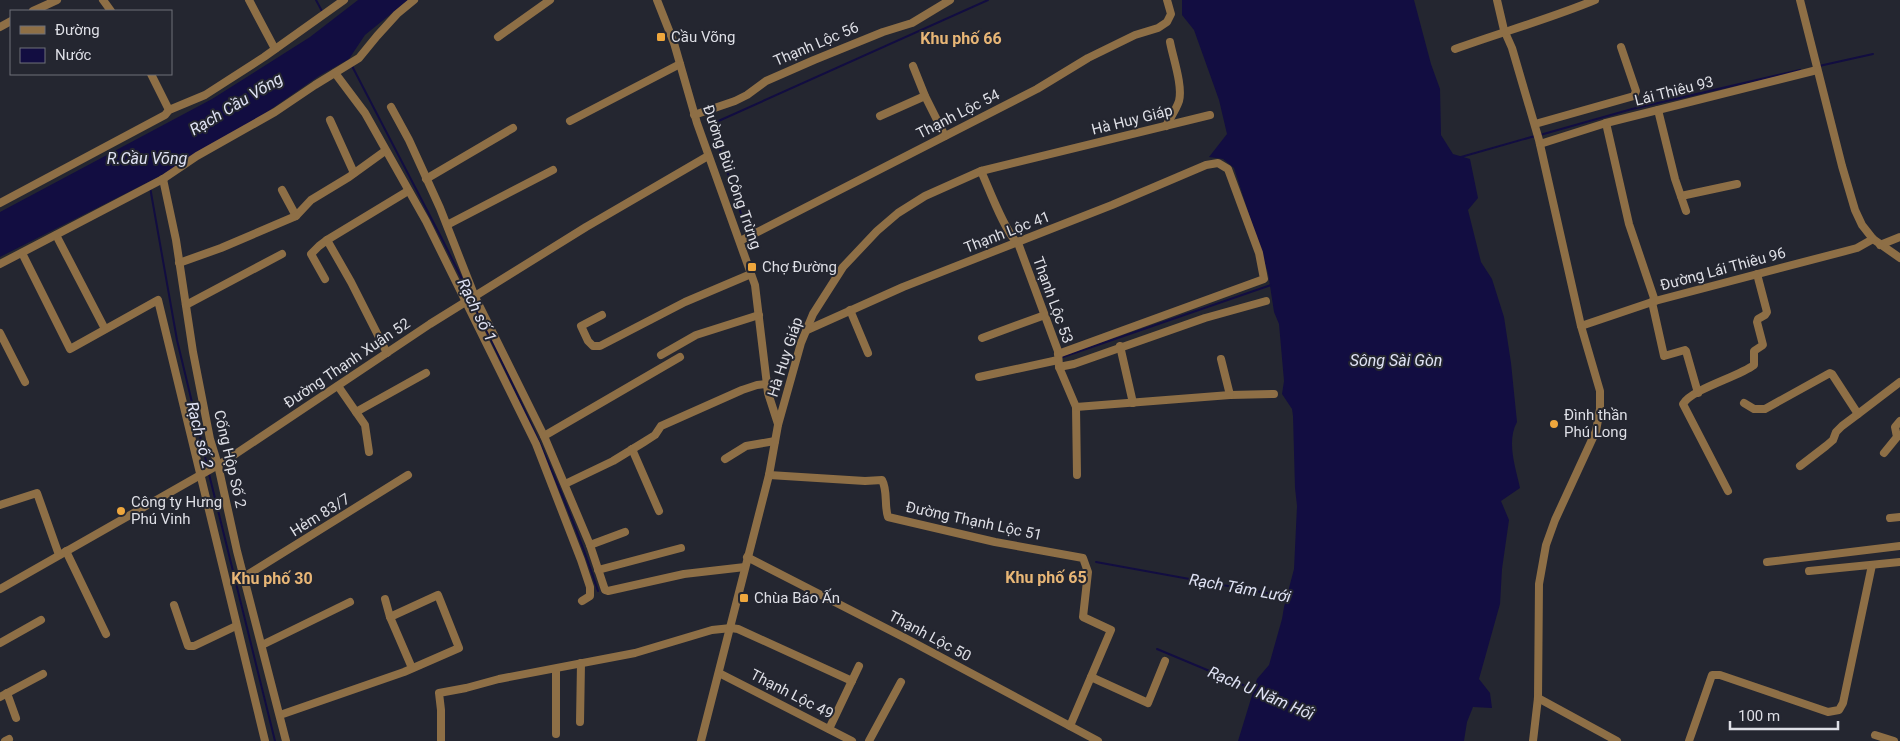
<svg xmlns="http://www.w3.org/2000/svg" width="1900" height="741" viewBox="0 0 1900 741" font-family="Roboto,sans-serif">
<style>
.water{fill:#120d41}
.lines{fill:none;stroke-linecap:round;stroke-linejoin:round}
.stream{stroke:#120d41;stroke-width:2}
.minor{stroke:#8e6f46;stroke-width:8}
.poi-dot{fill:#efa73d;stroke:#242630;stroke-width:2}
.labels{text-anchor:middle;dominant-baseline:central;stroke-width:4;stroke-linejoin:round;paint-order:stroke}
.poi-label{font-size:15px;fill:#dedfe6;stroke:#242630;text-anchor:start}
.street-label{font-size:15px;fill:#dedfe6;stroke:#242630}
.neighbourhood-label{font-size:16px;font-weight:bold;fill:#e8b676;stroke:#242630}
.water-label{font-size:16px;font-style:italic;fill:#e0e3f5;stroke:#242630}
</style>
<rect width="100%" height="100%" fill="#242630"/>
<g class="water">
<path d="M358,0h50l-43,35 -16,24 -30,17 -55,38 -104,62 -160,81v-45l212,-113 98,-62z"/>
<path d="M1182,0h232l17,64 9,25 1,46 12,19 17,5 8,39 -10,12 13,52 11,17 12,38 7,46 6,59c-11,20 -1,46 3,66l-19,13 8,19 -7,49 -2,35 -21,75 11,14 2,15 -19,-1 -6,15 -3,19h-226l19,-62 12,-14 13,-46 2,-12 10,-38 3,-63 -2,-18 -2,-72 -1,-7 -10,-15 2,-13 -5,-57 -5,-12 -6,-39 -34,-105 -11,-9 -14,-2 18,-23 -8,-34 -25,-70 -12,-15z"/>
</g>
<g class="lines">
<g class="stream">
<path d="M316,0l7,13"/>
<path d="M352,66l90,173 29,58"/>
<path d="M1819,66l54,-12"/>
<path d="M1540,135l92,-26 168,-39"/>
<path d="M1461,157l74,-21"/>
<path d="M150,187l27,153 31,129"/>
<path d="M744,223l-30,-92v-8l274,-123"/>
<path d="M473,302c45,94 92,188 125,289"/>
<path d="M1060,358l211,-73"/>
<path d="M209,474l66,267"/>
<path d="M1096,562l192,35"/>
<path d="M1157,649l98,41"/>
</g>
<g class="minor">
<path d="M103,0l8,11"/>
<path d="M249,0l26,49"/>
<path d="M657,0l17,43 23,80 58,162 13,108 10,31"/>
<path d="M1497,0l7,30 8,18 27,92 42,186 19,65v18l-4,22 -41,89 -9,25 -7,39 -1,114 -5,43"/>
<path d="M1800,0l42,166 13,44 7,15 11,14 27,19"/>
<path d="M33,11l24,-11"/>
<path d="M0,27l11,-6"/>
<path d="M498,37l52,-37"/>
<path d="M1455,49c47,-17 94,-30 140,-49"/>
<path d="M913,66l12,30 20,40"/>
<path d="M335,73l30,40 61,108 110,223 45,116 9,27v9l-8,5"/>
<path d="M151,74l18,36"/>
<path d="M391,107l18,33 31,68 35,89 69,139 46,109 15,45 3,1 76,-17 61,-7"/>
<path d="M1658,110l17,69 11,32"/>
<path d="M694,115l41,-14 12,-6 19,-14 48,-21 69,-28 29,-9 38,-23"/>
<path d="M880,116l45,-20"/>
<path d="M330,120l24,53"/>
<path d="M570,121l110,-57"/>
<path d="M1606,123l23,101 26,77"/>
<path d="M1535,124l99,-28 2,-5 -15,-44"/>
<path d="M1166,126c4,-8 10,-16 13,-25 4,-15 -6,-43 -9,-59"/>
<path d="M1540,144l66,-21 211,-53"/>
<path d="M981,171c7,15 25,64 37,72l40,108 1,16 17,40 1,68"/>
<path d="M163,179l13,61 17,112 17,87 8,26 19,86 49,190"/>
<path d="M426,179l87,-51"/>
<path d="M282,190l14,26"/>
<path d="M1681,196l56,-12"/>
<path d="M0,203l165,-88 4,-5 36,-15 59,-38 80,-57"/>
<path d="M447,225l106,-55"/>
<path d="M56,235l49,94"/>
<path d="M327,240l81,-49"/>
<path d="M740,241l297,-152 51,-31 47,-23 23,-7 9,-6 4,-8 -4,-14"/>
<path d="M1880,245l20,-8"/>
<path d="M22,253l48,96 88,-49 107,441"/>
<path d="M179,263l42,-15 75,-32 15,-16 38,-23 36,-26"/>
<path d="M0,264l163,-85 34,-23 78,-44 40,-27 44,-27 18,-22 20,-22 17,-14"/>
<path d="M325,279l-14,-25 8,-8 8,-6 24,42 36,71"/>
<path d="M1652,302l12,54 21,-6 1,1 12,42"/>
<path d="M186,305l96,-51"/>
<path d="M850,310l18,43"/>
<path d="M602,315l-21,11 7,15 5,5h7l85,-44 66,-28"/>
<path d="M1581,326l74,-25 202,-53 16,-9"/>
<path d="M807,330l96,-43 209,-82 94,-40 12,-2 10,6 31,84 5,26 -206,75"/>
<path d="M0,333l25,49"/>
<path d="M982,338l63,-23"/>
<path d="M1120,346l13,57"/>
<path d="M661,355l35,-20 63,-20"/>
<path d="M1221,359l9,36 44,-1"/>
<path d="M1059,367l15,-3 131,-46 61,-17"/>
<path d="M979,377l79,-17"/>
<path d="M338,386l27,39 4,27"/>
<path d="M1744,403l10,6h11l65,-36 2,1 26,40 42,-32"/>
<path d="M1076,407l154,-12"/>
<path d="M356,412l70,-39"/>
<path d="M544,436l136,-79"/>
<path d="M632,449l27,62"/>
<path d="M1884,453l13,-16 -2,-10 5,-6"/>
<path d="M725,459l21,-13 29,-5"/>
<path d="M1800,466l26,-20 7,-6 3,-8 6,-6 16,-12"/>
<path d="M769,475l96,6 17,-1c6,11 2,25 6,37l107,25 88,16 5,14 -5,45 28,13 -41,96"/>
<path d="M565,484l48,-23 31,-19 11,-7 6,-9 81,-36 15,-5 10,-1"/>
<path d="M1728,491l-45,-87c9,-15 55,-27 71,-39v-14l9,-6 -6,-23 1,-3 7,-4 2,-3 -10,-38"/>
<path d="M0,505l37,-12 22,62"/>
<path d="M1890,518l10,-1"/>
<path d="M590,545l35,-13"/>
<path d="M66,551l40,83"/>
<path d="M747,557l160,82 191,102"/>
<path d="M1767,562l133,-16"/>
<path d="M598,570l83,-22"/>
<path d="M1809,571l91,-9"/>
<path d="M244,577l164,-102"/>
<path d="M0,589l225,-128 205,-137 156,-97 122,-71"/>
<path d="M385,599l5,18 22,51"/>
<path d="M174,605l14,41h6l42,-20"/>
<path d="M0,643l41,-23"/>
<path d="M262,645l88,-43"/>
<path d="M719,673l133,68"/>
<path d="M1091,677l57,26 17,-42"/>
<path d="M7,693l9,25"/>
<path d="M0,697l43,-23"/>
<path d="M1538,698l79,43"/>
<path d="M280,715l124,-43 55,-24 -21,-53 -48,22"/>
<path d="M580,722l1,-59"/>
<path d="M829,729l30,-63"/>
<path d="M556,734v-65"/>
<path d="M1875,735l19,6"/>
<path d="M5,741l4,-2"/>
<path d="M441,741v-31l-2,-17 27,-5 33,-9 136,-26 77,-23 19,-2 7,1 114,52"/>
<path d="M701,741l68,-266 9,-50 23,-82 12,-29 30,-47 34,-36 21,-18 27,-17 56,-25 229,-56"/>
<path d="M869,741l32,-59"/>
<path d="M1689,741l23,-66h8l108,37 11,-2 4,-7 29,-138"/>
</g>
</g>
<g class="poi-dot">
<rect x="656" y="32" width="10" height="10" rx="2.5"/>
<rect x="747" y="262" width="10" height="10" rx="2.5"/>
<circle cx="1554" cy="424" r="5"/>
<circle cx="121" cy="511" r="5"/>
<rect x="739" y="593" width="10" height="10" rx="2.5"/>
</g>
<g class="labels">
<g class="poi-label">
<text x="671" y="37">Cầu Võng</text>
<text x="762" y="267">Chợ Đường</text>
<text x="1564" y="415">Đình thần<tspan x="1564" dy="17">Phú Long</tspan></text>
<text x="131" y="502">Công ty Hưng<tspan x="131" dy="17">Phú Vinh</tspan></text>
<text x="754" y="598">Chùa Báo Ấn</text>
</g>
<g class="street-label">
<text transform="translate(816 44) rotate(-23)">Thạnh Lộc 56</text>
<text transform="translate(1674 91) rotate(-14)">Lái Thiêu 93</text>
<text transform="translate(958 114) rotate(-27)">Thạnh Lộc 54</text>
<text transform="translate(1132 120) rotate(-14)">Hà Huy Giáp</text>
<text transform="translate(732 177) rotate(71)">Đường Bùi Công Trừng</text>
<text transform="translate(1007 232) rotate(-21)">Thạnh Lộc 41</text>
<text transform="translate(1723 269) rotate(-15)">Đường Lái Thiêu 96</text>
<text transform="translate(1053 300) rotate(70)">Thạnh Lộc 53</text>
<text transform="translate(785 357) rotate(-72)">Hà Huy Giáp</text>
<text transform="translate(347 363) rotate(-34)">Đường Thạnh Xuân 52</text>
<text transform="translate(230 459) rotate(77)">Cống Hộp Số 2</text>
<text transform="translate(320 515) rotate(-32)">Hẻm 83/7</text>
<text transform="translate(974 521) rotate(12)">Đường Thạnh Lộc 51</text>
<text transform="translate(930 636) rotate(28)">Thạnh Lộc 50</text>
<text transform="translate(792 694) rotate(27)">Thạnh Lộc 49</text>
</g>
<g class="neighbourhood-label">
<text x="961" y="38">Khu phố 66</text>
<text x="1046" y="577">Khu phố 65</text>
<text x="272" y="578">Khu phố 30</text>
</g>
<g class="water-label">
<text transform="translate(236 104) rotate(-31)">Rạch Cầu Võng</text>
<text x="147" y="158">R.Cầu Võng</text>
<text transform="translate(477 310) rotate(64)">Rạch số 1</text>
<text x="1396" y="360">Sông Sài Gòn</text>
<text transform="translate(200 435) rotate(76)">Rạch số 2</text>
<text transform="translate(1240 588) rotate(10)">Rạch Tám Lưới</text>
<text transform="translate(1261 693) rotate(23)">Rạch U Năm Hối</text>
</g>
</g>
<rect x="10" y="10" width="162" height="65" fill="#242630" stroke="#6e7079"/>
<rect x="20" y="26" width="25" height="8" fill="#8e6f46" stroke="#6e7079"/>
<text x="55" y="35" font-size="15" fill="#dedfe6">Đường</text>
<rect x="20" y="48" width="25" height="15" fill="#120d41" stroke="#6e7079"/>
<text x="55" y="60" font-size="15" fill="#dedfe6">Nước</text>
<path d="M1730 721v8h108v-8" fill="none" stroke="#dedfe6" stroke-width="2.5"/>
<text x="1738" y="721" font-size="15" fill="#dedfe6" stroke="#242630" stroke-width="4" paint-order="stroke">100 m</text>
</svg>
